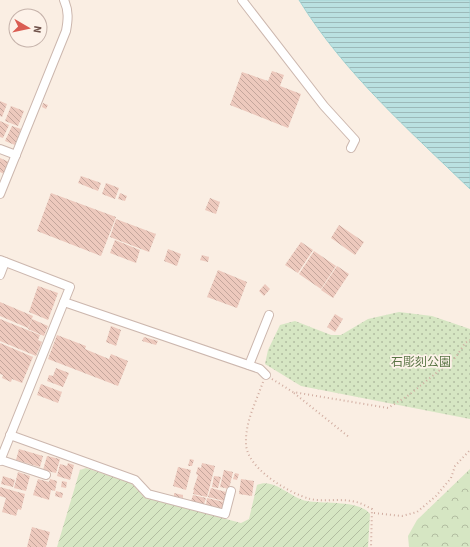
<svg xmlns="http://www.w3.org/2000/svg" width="470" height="547" viewBox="0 0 470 547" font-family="'Source Sans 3','Noto Sans JP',sans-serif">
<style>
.forest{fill:url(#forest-crowns)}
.park{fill:url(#park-dots)}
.garden{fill:url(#garden-furrows)}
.water{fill:url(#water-rules);stroke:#a1d2d2}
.building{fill:url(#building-back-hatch)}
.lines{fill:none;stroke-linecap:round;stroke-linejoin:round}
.minor-casing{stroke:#ccb7ae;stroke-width:10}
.path{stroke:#d1ada1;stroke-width:2;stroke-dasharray:1 3;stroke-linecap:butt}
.minor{stroke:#fff;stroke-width:8}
.labels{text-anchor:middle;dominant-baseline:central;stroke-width:3.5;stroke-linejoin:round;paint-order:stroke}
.park-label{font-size:12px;fill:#5a7545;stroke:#fdf2e9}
</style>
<defs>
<pattern id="forest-crowns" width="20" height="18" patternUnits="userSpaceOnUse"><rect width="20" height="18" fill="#d6e6c3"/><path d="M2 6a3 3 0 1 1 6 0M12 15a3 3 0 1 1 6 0" fill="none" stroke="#b2bda1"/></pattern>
<pattern id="park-dots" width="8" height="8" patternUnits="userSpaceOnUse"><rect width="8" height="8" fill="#d6e6c3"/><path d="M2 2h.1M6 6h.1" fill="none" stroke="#b2bda1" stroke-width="1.8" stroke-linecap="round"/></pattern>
<pattern id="garden-furrows" width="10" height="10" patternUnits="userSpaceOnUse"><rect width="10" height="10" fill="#d6e6c3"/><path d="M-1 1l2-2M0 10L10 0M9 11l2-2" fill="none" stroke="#b2bda1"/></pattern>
<pattern id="water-rules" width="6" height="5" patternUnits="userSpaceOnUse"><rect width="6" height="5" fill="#bae1e1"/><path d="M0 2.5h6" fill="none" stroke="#9cb9b9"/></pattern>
<pattern id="building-back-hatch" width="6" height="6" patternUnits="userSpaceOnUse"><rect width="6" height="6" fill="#edc9bd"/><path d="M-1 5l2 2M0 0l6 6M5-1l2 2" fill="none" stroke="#c4a69c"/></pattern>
</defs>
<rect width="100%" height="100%" fill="#faeee3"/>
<path class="forest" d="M470,469v78h-61l-1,-11 9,-16z"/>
<path class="park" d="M399,312l33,4 38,13v90l-169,-33 -36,-22 3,-14 12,-25 15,-4 36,14h10l27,-16z"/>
<path class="garden" d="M86,468l45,15 13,14 97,26 8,-4 8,-34c17,-8 33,13 50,16 16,3 53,-1 63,13l-2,33h-311l23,-77z"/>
<path class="water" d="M299,0h171v189c-61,-59 -126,-116 -171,-189z"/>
<g class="building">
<path d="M272,71l12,4 -4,11 21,8 -13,34 -58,-23 12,-33 26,9z"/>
<path d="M0,101l7,3 -5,13 -2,-1z"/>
<path d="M43,103l5,2 -2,4 -4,-2z"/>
<path d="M11,106l13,5 -6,15 -13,-5z"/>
<path d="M0,121l9,4 -6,13 -3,-1z"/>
<path d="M12,126l9,3 -6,16 -10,-4z"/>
<path d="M0,158l9,4 -5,12 -4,-2z"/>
<path d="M81,176l20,7 -3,8 -20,-8z"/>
<path d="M106,183l13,5 -4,11 -13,-5z"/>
<path d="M51,193l65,24 -15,39 -64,-25z"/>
<path d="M120,193l7,3 -2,5 -7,-2z"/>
<path d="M210,198l10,4 -4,12 -11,-4z"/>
<path d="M116,219l40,15 -7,18 -39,-15z"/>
<path d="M339,225l25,17 -9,13 -24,-17z"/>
<path d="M115,240l25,10 -4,13 -26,-10z"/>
<path d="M301,242l12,8 -15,23 -13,-8z"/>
<path d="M168,249l13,5 -4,12 -13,-5z"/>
<path d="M314,251l22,15 -15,23 -22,-15z"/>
<path d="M202,255l7,2 -1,5 -8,-2z"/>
<path d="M337,266l12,8 -16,24 -12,-8z"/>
<path d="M218,270l29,12 -10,26 -30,-11z"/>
<path d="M265,284l5,5 -6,7 -5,-5z"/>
<path d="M38,286l20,7 -10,27 -19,-8z"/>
<path d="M0,302l33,14 -5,12 -28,-12z"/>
<path d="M335,314l8,5 -8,13 -8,-5z"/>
<path d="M0,319l40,16 -2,5 4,2 -6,14 -36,-15z"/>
<path d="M32,319l16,7 -4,10 -16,-7z"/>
<path d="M111,326l10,4 -5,16 -10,-4z"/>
<path d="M57,335l29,11 -1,3 24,10 2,-5 17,7 -10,25 -70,-27z"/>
<path d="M144,337l14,4 -2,4 -14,-4z"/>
<path d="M0,343l33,14 -11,26 -10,-4 -1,3 -9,-4 1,-3 -3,-1z"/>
<path d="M56,368l13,5 -6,14 -16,-6 2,-6 4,1z"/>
<path d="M41,384l21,8 -4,11 -21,-8z"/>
<path d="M19,449l24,7 -3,11 -24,-7z"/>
<path d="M47,456l13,3 -4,14 -13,-3z"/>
<path d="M190,459l4,1 -2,6h-4z"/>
<path d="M68,463l6,2 -4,15 -13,-4 3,-12 7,2z"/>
<path d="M202,463l13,3 -8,31 -14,-3 1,-4h-1l5,-15 -2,-1 2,-7 3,1z"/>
<path d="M178,467l13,3 -5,20 -13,-4z"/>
<path d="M224,470l9,2 -4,17 -9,-2z"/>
<path d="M18,472l12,4 -4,15 -12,-3z"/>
<path d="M235,473l4,1 -2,6 -4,-1z"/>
<path d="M3,476l12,4 -2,7 -12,-3z"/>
<path d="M214,476l7,1 -3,11 -6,-1z"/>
<path d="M38,479l11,3 1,-3 7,2 -2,10 -4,-1 -2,10 -16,-5z"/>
<path d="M241,479l13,2 -2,15 -13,-2z"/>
<path d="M62,481l5,1 -1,6 -5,-1z"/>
<path d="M0,487l25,7 -4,16 -3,-1 -2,7 -14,-4 4,-14 -6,-2z"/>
<path d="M211,488l15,4 -2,9 -16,-4z"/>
<path d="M56,491l7,2 -1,5 -7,-2z"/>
<path d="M174,493l9,2v3l-9,-2z"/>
<path d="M193,495l13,3 -2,6 -13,-3z"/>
<path d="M207,498l17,4 -2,7 -16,-4z"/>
<path d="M32,527l18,5 -4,15h-19z"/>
</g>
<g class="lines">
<defs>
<g id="minor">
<path d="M242,0l82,106 31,34 -4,8"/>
<path d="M0,149l16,6"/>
<path d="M0,194l66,-163c2,-11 3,-20 -2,-31"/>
<path d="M0,260l70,27 -70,174"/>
<path d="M0,275l5,-13"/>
<path d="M64,302l196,67 6,6"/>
<path d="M249,365l20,-50"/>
<path d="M10,435l125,45 13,14 77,20 6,-23"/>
<path d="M1,460l45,15"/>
</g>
</defs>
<use href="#minor" class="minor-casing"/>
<g class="path">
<path d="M272,379l21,13 95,16 21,-13 47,-38 9,-14 5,-3"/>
<path d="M263,382c-7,20 -18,40 -17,62 1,25 43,49 64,55 15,3 31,-1 46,3 6,1 11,5 16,7l-1,38"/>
<path d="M294,393l55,44"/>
<path d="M374,513l28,3 15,-4 19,-16 15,-18 4,-12 15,-16"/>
</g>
<use href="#minor" class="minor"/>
</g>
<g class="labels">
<g class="park-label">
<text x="421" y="362">石彫刻公園</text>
</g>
</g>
<g transform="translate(28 28) rotate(99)"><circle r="19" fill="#fdf2e9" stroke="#c5b2aa"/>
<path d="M0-3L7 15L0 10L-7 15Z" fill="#da5d53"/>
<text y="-6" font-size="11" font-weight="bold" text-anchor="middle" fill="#70534c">N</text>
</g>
</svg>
